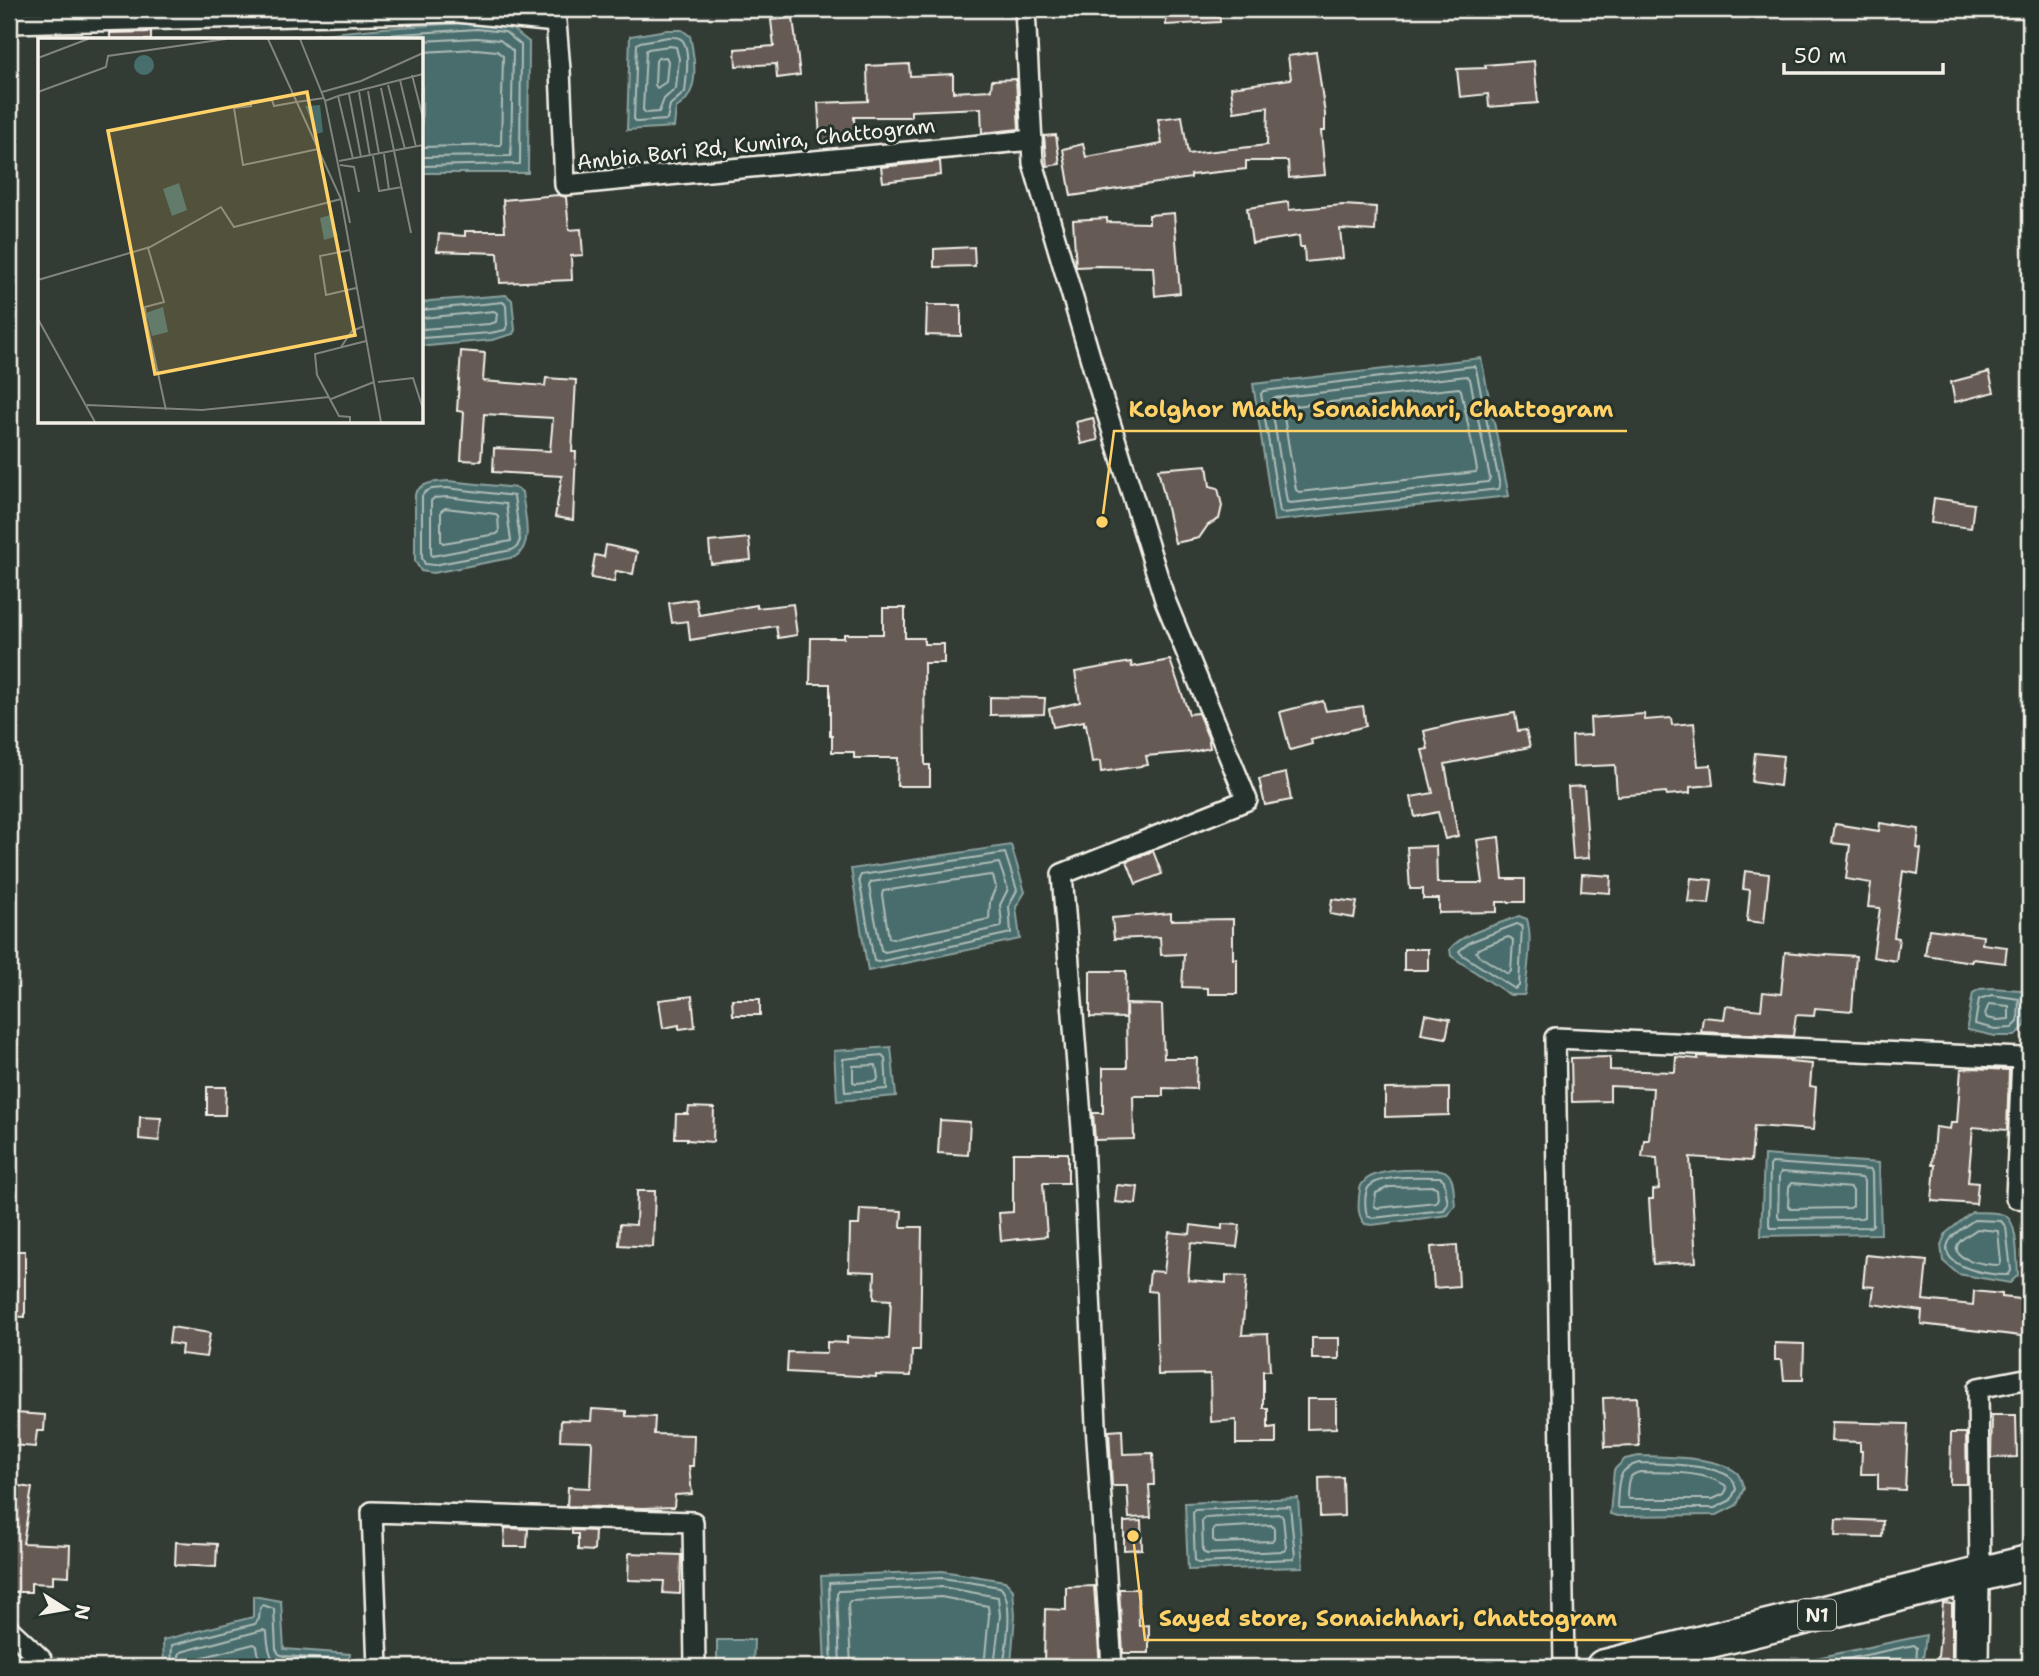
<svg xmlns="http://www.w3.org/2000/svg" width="2039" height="1676" viewBox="0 0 2039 1676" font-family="'Shantell Sans',sans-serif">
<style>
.water{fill:#486d6d;stroke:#8da29e;stroke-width:2}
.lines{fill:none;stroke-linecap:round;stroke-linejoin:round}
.shore{stroke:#afbcb7;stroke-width:2}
.building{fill:#665a55;stroke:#f4f1e8;stroke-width:2}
.minor-casing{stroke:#f4f1e8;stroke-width:24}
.trunk-casing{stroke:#f4f1e8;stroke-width:38}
.minor{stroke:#26332d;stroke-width:19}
.trunk{stroke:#26332d;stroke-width:33}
.labels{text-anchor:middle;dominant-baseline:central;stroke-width:6;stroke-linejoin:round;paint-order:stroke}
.shield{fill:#26332d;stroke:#b6b8b0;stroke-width:2}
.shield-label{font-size:19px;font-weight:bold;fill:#f4f1e8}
.street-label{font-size:21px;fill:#f4f1e8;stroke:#26332d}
.inset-road{fill:none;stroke:#80847d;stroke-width:2}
.view{fill:#ffd166;fill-opacity:0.15;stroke:#ffd166;stroke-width:3.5}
.inset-edge{fill:none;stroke:#f4f1e8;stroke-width:3.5}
.leader{fill:none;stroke:#ffd166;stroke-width:2.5}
.callout-dot{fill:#ffd166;stroke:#26332d;stroke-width:2.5}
.callout-label{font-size:23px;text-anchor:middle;font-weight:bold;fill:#ffd166;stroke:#26332d;stroke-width:6;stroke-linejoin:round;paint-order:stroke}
</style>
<rect width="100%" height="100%" fill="#333b35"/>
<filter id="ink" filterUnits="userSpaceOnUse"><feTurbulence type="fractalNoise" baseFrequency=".0143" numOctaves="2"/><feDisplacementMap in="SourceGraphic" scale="14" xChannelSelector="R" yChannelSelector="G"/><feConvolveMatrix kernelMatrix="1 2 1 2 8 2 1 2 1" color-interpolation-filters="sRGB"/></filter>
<g filter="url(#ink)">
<g class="water">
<path d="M477,22l30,3 22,17 -1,131h-106v-133h-109v-5l71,-7z"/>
<path d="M667,30h15l8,6c5,24 11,58 -14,72l-2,19 -47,3 3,-94z"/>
<path d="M506,295l6,5 3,30 -2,4 -21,6 -64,6 -6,-1 1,-42 6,-2z"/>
<path d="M1481,358l28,138 -235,25 -21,-137z"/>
<path d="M448,481l69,7 5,4c2,21 13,52 -7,65l-82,16 -12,-2 -6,-10v-67c7,-12 19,-12 33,-13z"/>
<path d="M1011,845l14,47 -9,15 4,32 -152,32 -17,-102z"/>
<path d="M1519,916l8,3c6,20 0,52 -2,74l-1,2h-14l-59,-39 -1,-7c12,-16 50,-25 69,-33z"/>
<path d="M1991,988l30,2c9,9 5,24 4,36l-10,10h-20l-27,-6 -1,-4 6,-33 7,-4z"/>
<path d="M891,1047l5,49 -59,5 -3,-50z"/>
<path d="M1764,1155l115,8 2,71 -120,2z"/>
<path d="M1441,1170c15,3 12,23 14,35l-7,10 -76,10 -7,-1c-7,-8 -7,-16 -6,-26 0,-1 1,-11 2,-12 8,-20 62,-16 80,-16z"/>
<path d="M1972,1212c10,1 26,-1 34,4 12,7 11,46 12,59l-8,8 -52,-9 -15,-13 -2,-16 5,-12z"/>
<path d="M1639,1456c24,1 80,0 98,17 4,4 5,11 7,15l-7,17 -20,10 -99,1 -8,-2 4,-44 11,-11z"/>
<path d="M1298,1498l5,69 -115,3 -3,-67z"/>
<path d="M942,1571l63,10 8,9 2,25 -4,49 -16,3h-170l-4,-91z"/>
<path d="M253,1596l28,5 3,48 66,5 -2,13h-184l-1,-27 90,-23z"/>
<path d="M1926,1635l-4,32h-149z"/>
<path d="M717,1640h37l-1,27h-36z"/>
</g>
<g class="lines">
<g class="shore">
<path d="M668,37c1,0 11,0 11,1 13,4 7,43 6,54l-15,13 -3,15 -30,2 -3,-3 3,-75 3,-2z"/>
<path d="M334,40l51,-5 92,-6 28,3 16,13 -1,119 -98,2"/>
<path d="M422,41l55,-3 23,2 13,11 -2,105 -89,1"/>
<path d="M669,46l7,1 3,12 -3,29 -12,11 -5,13 -13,1 -3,-3 3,-59 2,-2z"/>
<path d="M422,52l54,-3 21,2 6,5 -2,89 -79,2"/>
<path d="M666,57l2,4 -2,21 -9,6 -2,-3 1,-24 2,-3z"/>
<path d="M422,310l81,-8 3,3 1,21 -2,4 -15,3 -68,5"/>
<path d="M422,318l72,-7 3,2 -1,9 -7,2 -67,5"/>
<path d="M1474,366l2,3 24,117 -1,3 -216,24 -3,-1 -19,-118 2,-3z"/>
<path d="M1467,376l3,3 20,99 -2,4 -198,21 -3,-1 -16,-100 2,-4z"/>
<path d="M1459,388l2,2 16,79 -1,3 -177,20 -3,-2 -13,-79 2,-4z"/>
<path d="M447,488l67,8 6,44 -3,7 -5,3 -78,15 -9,-1 -3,-6v-62c5,-9 16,-7 25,-8z"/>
<path d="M447,497l59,7 5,37 -79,15 -1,-3v-52l3,-3z"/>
<path d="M445,508l51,6 2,2 1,16 -2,2 -54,9 -2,-2v-30z"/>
<path d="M1005,853l12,37 -8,16 2,27 -133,29 -4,-1 -15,-82 2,-4z"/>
<path d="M999,863l9,26 -8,16 2,19 -1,3 -116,25 -4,-2 -12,-64 2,-4z"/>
<path d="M990,875l3,1 3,11 -6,14 -1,18 -96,20 -4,-1 -7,-43 1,-4z"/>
<path d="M1517,924l5,2 -3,60 -4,3 -54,-35 -2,-3 11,-9z"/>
<path d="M1508,937l3,1 2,3 -2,30 -3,3 -30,-19 -2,-3 2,-3z"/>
<path d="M1992,995l27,4 -1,23 -6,6 -17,1 -20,-5 4,-25z"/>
<path d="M1989,1004l20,2v13l-12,1 -10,-2 -2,-4z"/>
<path d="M882,1055l3,3 2,31 -42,3 -2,-33z"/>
<path d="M876,1065l2,13 -1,3 -21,2 -3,-1v-16z"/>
<path d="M1772,1163l99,7 1,3 1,52 -3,2 -100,1 -1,-3 1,-59z"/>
<path d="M1781,1172l81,6 2,3v36l-3,1 -82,1 -1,-3 1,-40z"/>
<path d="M1440,1177l4,3 4,24 -4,6 -71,8 -6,-2c-2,-8 -3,-21 1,-28 9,-14 57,-11 72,-11z"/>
<path d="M1792,1183l59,5 2,3v15l-3,2 -59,1 -3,-3 1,-19z"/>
<path d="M1434,1186l3,2 1,10 -2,4 -58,6 -4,-2 2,-13 13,-6z"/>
<path d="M1974,1220l27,1 5,6 5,44 -3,4c-17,1 -79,-9 -56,-38 5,-6 15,-12 22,-17z"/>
<path d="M1977,1229l21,2 3,31 -1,3c-10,0 -51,-4 -42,-21 3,-6 14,-11 19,-15z"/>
<path d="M1639,1463c20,1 79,1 93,16 2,2 3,7 4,10l-5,11 -16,8h-96l-2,-3c2,-21 -2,-36 22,-42z"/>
<path d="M1640,1472c27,1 61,-2 85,13l2,4 -3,5 -11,5h-84l-2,-3c1,-12 -1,-21 13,-24z"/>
<path d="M1290,1506l5,50 -2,3 -95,4 -3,-2 -2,-48 1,-3z"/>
<path d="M1281,1514l2,3 3,31 -2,3 -77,3 -4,-2 -1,-31 2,-3z"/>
<path d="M1271,1525l3,3v10l-2,3 -55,2 -4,-3v-10l2,-2z"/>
<path d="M171,1667l1,-22 83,-21 4,-5 1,-11 3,-3 11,4 2,40 3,5 5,2 55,4 2,2 1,5"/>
<path d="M179,1667v-12l2,-3 82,-22 4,2c2,40 13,33 47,35"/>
<path d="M190,1667l2,-7 62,-16 3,2 2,12 6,9"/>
<path d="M832,1667l-3,-84 113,-5 58,9c15,14 6,61 3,80"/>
<path d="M840,1667l-3,-73 2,-3 103,-4 56,10 2,18 -6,52"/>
<path d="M851,1667l-3,-63 2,-3 91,-4 47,9 1,9 -5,52"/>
<path d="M1808,1667l106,-22 3,3 -1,19"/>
</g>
</g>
<g class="building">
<path d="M1165,9h54l1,13 -54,3z"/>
<path d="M793,18l7,57 -23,3 -1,-14 -40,2 -1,-17 39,-3 -3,-26z"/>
<path d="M151,32v8h-41v-7z"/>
<path d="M1316,52l9,62v17h-4l4,44 -36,3 -1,-17h-42v8l-55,6v3l-120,18 -8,-47 20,-5 3,13 76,-13 -4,-25 24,-3 6,38 79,-9 1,-38 -34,5 -3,-25 60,-8 -3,-23z"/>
<path d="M1534,61l4,42 -49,4 -1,-13 -28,3 -3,-28 29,-1 -1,-3z"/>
<path d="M909,64l1,12 43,-2v18l38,-2 1,-10 24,-1 3,50 -37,4 -1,-25 -70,3v6h-57l1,23 -35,2 -2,-39 50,-2 -1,-35z"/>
<path d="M1056,135l4,29 -13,2 -3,-30z"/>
<path d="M940,161l1,14 -58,7 -2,-15z"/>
<path d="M558,195l8,2 3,33 12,-1 2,26 -12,1 1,24 -72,3 -2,-30 -61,-2 2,-17 26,2v-5h40l-2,-31z"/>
<path d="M1288,202l1,8 54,-5 33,2 -1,24 -35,-2 3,29 -38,4 -1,-15h-4l-1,-11 -47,7 -5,-35z"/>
<path d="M1174,213l6,80 -25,3 -2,-29 -55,-1 -22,1 -3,-47 34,-2v4l42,1v-8z"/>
<path d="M974,247l1,19 -41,1v-18z"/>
<path d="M927,305h34v31l-35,-1z"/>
<path d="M461,351l24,2 -2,28 62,5 1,-8 30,2 -4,72h4l-3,68 -18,-3 7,-41 -69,-4 1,-24 56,3 3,-33 -69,-4 -3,47 -20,-1 3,-48 -7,-1z"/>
<path d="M1989,372l5,20 -39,10 -4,-20z"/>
<path d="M1093,418l5,22 -17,4 -5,-22z"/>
<path d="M1207,465l3,21 8,2 4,18 -3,13 -11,6 -9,13 -24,5 -17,-74z"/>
<path d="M1934,498l40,6 -3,24 -40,-5z"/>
<path d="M749,538l2,22 -40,4 -2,-22z"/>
<path d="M606,545l31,7 -4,22 -17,-3 -2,11 -23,-4 4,-23 9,2z"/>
<path d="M696,599l3,16 58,-10v3l36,-4 4,31 -19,3 -2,-12 -86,14 -2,-19 -16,2 -3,-20z"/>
<path d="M883,608h22v30h19v6h20v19h-20l1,102h5v21h-33l1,-28h-44v-6h-22v-16h-2v-52h-20l1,-46h33v-4h39z"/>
<path d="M1170,660l19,54 9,-1 10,24 2,11 -18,4 -46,4 2,9 -47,7 -1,-11 -8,1 -6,-38 -2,1v-4l-31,6 -4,-18 31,-7 -5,-30 56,-10 1,5z"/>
<path d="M990,697l55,1 -1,16 -54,1z"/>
<path d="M1323,701l3,10 37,-5 3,20 -55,14 1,4 -22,6 -10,-38z"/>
<path d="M1515,713l3,18 8,-1 4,17 -85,17 13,72 -13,3 -7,-27 -23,5 -4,-20 22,-4 -11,-43 6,-1 -4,-18 33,-8z"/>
<path d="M1644,714l1,6 26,-2 1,7 22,-2 4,43 13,-1 2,20 -23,2v6l-23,2 -1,-3 -49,4 -2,-31 -42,2 -1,-31 19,-1 -1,-17z"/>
<path d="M1755,753l28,3 -3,30 -28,-4z"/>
<path d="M1286,773l5,27 -26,5 -6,-26z"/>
<path d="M1584,786l5,72 -16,1 -5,-72z"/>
<path d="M1880,823l39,6 -2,19 4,1 -3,25 -15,-3 -9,66 5,1 -3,23 -23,-4 7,-49 -12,-1 3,-24 -25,-4 4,-34 -18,-2 3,-19 44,7z"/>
<path d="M1499,837l4,42h22v23h-28v10l-58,1v-14h-16v-10h-13l-3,-42 29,-1 1,37h46l-6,-43z"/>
<path d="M1153,851l9,23 -26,10 -9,-23z"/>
<path d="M1745,871l24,3 -5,49 -17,-2 3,-31 -7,-1z"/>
<path d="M1582,874l29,2 -1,17 -29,-2z"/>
<path d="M1691,878l21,2 -3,24 -21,-2z"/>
<path d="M1332,899l25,3 -3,16 -24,-4z"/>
<path d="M1171,913v7l62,-1v40h4v35h-29v-6l-26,-1 2,-33 -23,1 -1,-18 -46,2 -2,-21z"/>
<path d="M1929,929l54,7 -1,8 25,3 -2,16 -33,-4v3l-47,-7z"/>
<rect x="1404" y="949" width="24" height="21"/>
<path d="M1785,952l41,4v-2l30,2 -4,55 -37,-3 -1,8 -18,-1 -3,21 -92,-4 2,-15 21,2 2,-13 35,4 2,-18 18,2z"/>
<path d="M1090,971h36l-1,47 -35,-1z"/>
<path d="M692,996l3,31 -16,2v-4l-16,3 -4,-28z"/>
<path d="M732,999h28v16h-27z"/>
<path d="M1126,1004l36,1 2,53h33l-1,31 -33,-1v8h-30l1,43 -39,1 -2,-27h10v-45h24z"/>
<path d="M1425,1014l25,5 -4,19 -25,-4z"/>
<path d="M1698,1056l92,4v2l22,2 -2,22 6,1 -3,43 -59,-4 -3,35 -61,-4 6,105 -43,2 -4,-65h4v-9l6,-1 -2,-31 -15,-1 2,-17h5l4,-52 -43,-2v15l-38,1 -1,-44 39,-1v13l65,2 1,-15 22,2z"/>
<path d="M1972,1068l37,2 -2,60 -34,-3 -5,55 10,1 -2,21 -44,-3 3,-36h-3l3,-38 15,2 1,-6h6l4,-54z"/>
<path d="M207,1087h19l-1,28h-18z"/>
<path d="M1449,1088v27l-64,2v-28z"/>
<path d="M689,1107l25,1 -1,34 -26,-2v-2h-12l1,-24h12z"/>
<path d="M140,1117l21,1 -2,23 -20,-2z"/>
<path d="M940,1120l30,2 -2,33 -30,-2z"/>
<path d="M1013,1153h55v30h-25l4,53 -46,5 -2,-28 14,-1z"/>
<path d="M1117,1185l21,2 -2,17 -21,-2z"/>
<path d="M637,1191h18l-2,56 -34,-2 1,-21 16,1z"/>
<path d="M860,1209l42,2 -1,16h21l-2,123h-8l-1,26 -35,-1v2l-89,-5 1,-20 39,1v-11l20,1v-6l42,2 2,-39 -17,-1 1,-27 -26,-1 1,-46h9z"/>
<path d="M1222,1224l18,1 -3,22 -46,-4 -3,37 38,3v-8l21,1 -5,59 26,-1 2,37h-7v37h5v20l8,-1v17h-40v-24l-25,2 -1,-48 -52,1 -2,-83 -8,-1 2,-20 14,1 5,-40 21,2 1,-9 31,4z"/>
<path d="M1457,1245l2,41 -25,2 -3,-41z"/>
<path d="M9,1251h16v66l-16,-1z"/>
<path d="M1866,1255l61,6 -4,39 50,5 1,-14 28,3v3l28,3v37l-109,-13 1,-13 -50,-7 2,-17 -11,-1z"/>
<path d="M171,1327l39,6 -4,24 -25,-3 1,-9 -13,-2z"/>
<rect x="1312" y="1338" width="27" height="21"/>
<path d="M1775,1343l29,1 -1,36h-19l-2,-20h-7z"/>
<path d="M1637,1397l2,49 -34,1 -2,-49z"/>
<path d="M1307,1399h29v29l-29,1z"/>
<path d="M592,1409l34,2v5l29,1 -1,17 40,1 -1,31h-4l3,28 -17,1 -1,12 -30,1 -77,-2 1,-19 22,1 2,-44 -1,-3 -31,-1 1,-20 30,1z"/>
<path d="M15,1413l30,2 -1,16h-7l-2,16 -23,-2z"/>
<path d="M1992,1415h24l1,42 -26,1z"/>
<path d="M1832,1422l76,2 -3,66 -27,-1v-15h-17l1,-23h-2v-9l-29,-1z"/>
<path d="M1122,1430l1,24 30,-1 1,32h-5l2,32 -22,1 -2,-32h-15l-3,-55z"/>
<path d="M1951,1433h15l1,51h-17z"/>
<path d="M1343,1477l1,39 -24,1 -1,-39z"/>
<path d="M9,1484l23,4 -9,55 47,2 -1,31 -16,-1v9l-22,-1v9h-22z"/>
<path d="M1836,1519l47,2 -1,16 -47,-1z"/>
<path d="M1141,1521l1,28 -18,1v-28z"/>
<path d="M505,1528l23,1 -1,18h-23z"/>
<path d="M572,1530l23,1 -1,20 -16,-1v-16h-6z"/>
<path d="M176,1542l41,2 -1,23 -41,-2z"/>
<path d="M629,1553l52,2 -1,39 -17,-1 1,-12 -36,-1z"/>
<path d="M1094,1586l6,81h-56l1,-58 21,1v-23z"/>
<path d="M1119,1589h19l1,37 10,-1v28h-26z"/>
<path d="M1943,1603l9,1v63h-15z"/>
</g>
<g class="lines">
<defs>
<g id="minor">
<path d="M1025,9l8,154 66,224 66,213 82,200 -185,74 21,268 13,282 16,243"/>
<path d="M9,23l447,-11 100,10 4,48 5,115 467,-45"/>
<path d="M1980,1574l-2,-186 52,-10"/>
<path d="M9,1629l32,30 1,8"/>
<path d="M378,1667l-6,-155 321,10 2,145"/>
<path d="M1564,1667l-9,-629 467,20 -6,140 14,1"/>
</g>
<g id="trunk">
<path d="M1603,1667l427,-105"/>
<path d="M1971,1667l1,-90"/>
</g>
</defs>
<use href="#minor" class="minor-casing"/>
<use href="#trunk" class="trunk-casing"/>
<use href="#minor" class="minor"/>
<use href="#trunk" class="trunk"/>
</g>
</g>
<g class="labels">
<rect class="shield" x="1798" y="1599.5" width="38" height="31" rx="5"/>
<g class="shield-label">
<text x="1817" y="1615">N1</text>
</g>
<g class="street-label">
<text transform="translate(756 144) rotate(-6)">Ambia Bari Rd, Kumira, Chattogram</text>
</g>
</g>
<g transform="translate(38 38)">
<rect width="385" height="385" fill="#333b35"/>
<path d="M96 27a10 10 0 1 1 20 0a10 10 0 1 1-20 0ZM282,67l3,27 -6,2 -12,-28zM141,145l8,27 -15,6 -9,-27zM292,177l8,21 -14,4 -4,-22zM125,269l5,25 -16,4 -6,-23z" fill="#486d6d"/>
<path class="inset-road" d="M230,1l73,160 40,223M262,1l25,62 25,122M0,20l50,-19M374,37l11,43M362,42l16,67M350,47l17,64M343,50l30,145M330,53l11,63M0,54l68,-25 2,-11 118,-17M284,54l39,-11 62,-28M321,54l11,64M311,56l12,63M300,58l85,-22M287,63l13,-5 15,63M258,64l-22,4 -2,-6 -21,1v5l-17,2 9,57 75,-16M259,64l27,-4M346,116l5,36M335,118l6,35 23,-4M301,123l84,-16M302,127l14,2 5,25M110,210l16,54 -19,5 1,12 20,91M312,212l-30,6 6,39 30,-7M0,242l112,-33 71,-40 13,20 107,-28M0,281l57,103M303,309l11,-16 12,-5M340,344l35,-4 10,31M293,361l43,-17M49,367l115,5 127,-13M312,384v-5l-11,-1 -22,-41 -2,-21 51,-13"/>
<path class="view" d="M269,54l48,243 -200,39 -47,-243z"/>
<rect width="385" height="385" class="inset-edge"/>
</g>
<path class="leader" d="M1102 522L1114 431H1627M1133 1536L1145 1640H1632"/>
<g class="callout-dot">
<circle cx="1102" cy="522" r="7"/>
<circle cx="1133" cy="1536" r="7"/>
</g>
<g class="callout-label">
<text x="1371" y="417">Kolghor Math, Sonaichhari, Chattogram</text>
<text x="1388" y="1626">Sayed store, Sonaichhari, Chattogram</text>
</g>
<rect width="2039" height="1676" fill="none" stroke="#26332d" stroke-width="35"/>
<rect x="18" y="18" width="2004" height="1641" fill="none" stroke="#f4f1e8" stroke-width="2.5" filter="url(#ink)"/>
<g transform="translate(66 1609) rotate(101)" stroke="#26332d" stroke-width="5" paint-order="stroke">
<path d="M0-5L12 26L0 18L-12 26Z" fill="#f4f1e8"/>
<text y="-10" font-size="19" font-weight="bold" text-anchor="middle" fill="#f4f1e8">N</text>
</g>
<path d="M1784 63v10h159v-10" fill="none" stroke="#f4f1e8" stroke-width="3.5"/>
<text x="1794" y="63" font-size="21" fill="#f4f1e8" stroke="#26332d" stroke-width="5" paint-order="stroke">50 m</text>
</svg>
